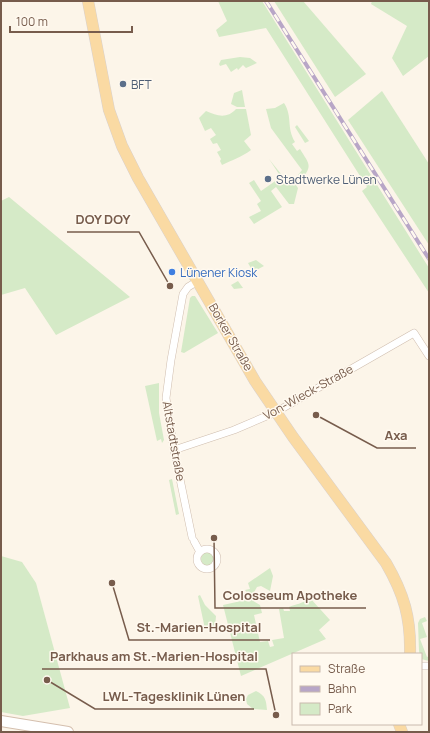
<svg xmlns="http://www.w3.org/2000/svg" width="430" height="733" viewBox="0 0 430 733" font-family="Manrope,sans-serif">
<style>
.green{fill:#d5eac7}
.lines{fill:none;stroke-linecap:round;stroke-linejoin:round}
.street-casing{stroke:#cfbdae;stroke-width:8}
.secondary-casing{stroke:#d4bfae;stroke-width:12}
.primary-casing{stroke:#d9d1cd;stroke-width:12}
.street{stroke:#fff;stroke-width:7}
.secondary{stroke:#fff;stroke-width:10}
.primary{stroke:#fadaa3;stroke-width:11}
.rail-casing{stroke:#b8a6c7;stroke-width:4}
.rail{stroke:#fff9ef;stroke-width:2.5;stroke-dasharray:8;stroke-linecap:butt}
.service-dot{fill:#5c6f8a;stroke:#fff9ef;stroke-width:1.5}
.shop-dot{fill:#3f7fe0;stroke:#fff9ef;stroke-width:1.5}
.labels{text-anchor:middle;dominant-baseline:central;stroke-width:3;stroke-linejoin:round;paint-order:stroke}
.service-label{font-size:12px;fill:#4e5e75;stroke:#fff9ef;text-anchor:start}
.shop-label{font-size:12px;fill:#366cbe;stroke:#fff9ef;text-anchor:start}
.street-label{font-size:12px;fill:#775c4c;stroke:#fff9ef}
.leader{fill:none;stroke:#775c4c;stroke-width:1.5}
.callout-dot{fill:#775c4c;stroke:#fff9ef;stroke-width:1.5}
.callout-label{font-size:13px;text-anchor:middle;font-weight:bold;fill:#775c4c;stroke:#fff9ef;stroke-width:3;stroke-linejoin:round;paint-order:stroke}
</style>
<rect width="100%" height="100%" fill="#fcf5e9"/>
<g class="green">
<path d="M218,1h44l167,267v25l-67,-102 5,-4 -101,-159 -47,9 -3,-7 11,-9z"/>
<path d="M274,1h29l63,73 -31,23z"/>
<path d="M372,1h57v55l-26,20 -11,-18 15,-32 -36,-22z"/>
<path d="M240,57l10,1 7,5 -11,5 -3,-3 -5,5 -1,-2 -6,4 -5,-8 -6,2 -1,-2 2,-4z"/>
<path d="M242,90l3,17h-8l-6,-3 3,-11z"/>
<path d="M382,91l47,73v81l-81,-125z"/>
<path d="M284,103c9,14 2,24 11,39l-3,2 5,7 3,-2c9,15 13,16 2,30l-4,-4 4,-5 -31,-42 -5,-19 9,-1z"/>
<path d="M236,109h10l5,26 -7,6 7,9c-9,7 -19,10 -29,15l-2,-4 1,-2 -4,-7 4,-2 -4,-7 -4,1 -3,-5 6,-4 -5,-7 -6,3 -6,-13 7,-7c11,5 21,8 30,-2z"/>
<path d="M297,125l12,16 -4,2 -10,-16z"/>
<path d="M269,159l20,25 4,-3 5,7 -4,16h-5l-13,-17 -5,4 11,16 -28,17 -5,-7 12,-6 -4,-7 4,-3 -12,-18 5,-3 7,11 20,-14z"/>
<path d="M9,197l121,100 -74,38 -31,-47 -24,7v-94z"/>
<path d="M256,260l8,6 -19,10 -1,-1 8,-5 -4,-7z"/>
<path d="M238,281l5,7 -9,1 -3,-4z"/>
<path d="M192,296h3l23,37 -34,20 -3,-1 9,-54z"/>
<path d="M159,383v30l5,27 -2,3 -1,-4 -4,2 -12,-55z"/>
<path d="M172,479l7,35 -3,1 -7,-35z"/>
<circle cx="208" cy="559" r="7"/>
<path d="M1,556l21,6 14,21 34,125 -47,8 -22,-4z"/>
<path d="M270,568l3,8 -3,15 -9,-5 -4,1 -4,7 -4,1 -4,-5 5,-1 -2,-6z"/>
<path d="M200,595l5,10 11,11 -1,11 -6,-3 -4,5 -7,-33z"/>
<path d="M310,598l20,22 -11,10 7,9 -85,37 -18,-71 27,-6 10,6 2,8 -8,2 6,27 8,-1 2,6 4,-1 -2,-6 12,-2 -5,-29 4,-1 1,3h6l-1,-4c9,-4 11,-2 21,-9z"/>
<path d="M425,617l2,4 -5,2 5,14 -7,2 7,18 2,-1v5l-8,-2 -2,-8 -1,-28 2,-4z"/>
<path d="M256,691c10,5 10,9 11,19l-14,-1 -6,-5 -1,-5 2,-4z"/>
</g>
<g class="lines">
<defs>
<g id="street">
<path d="M174,450l60,-20 42,-18 138,-79 15,23"/>
<path d="M192,537l-18,-87 -8,-52 5,-38 12,-66 5,-7 10,-6"/>
<path d="M194,541l6,11"/>
<circle cx="207" cy="559" r="10"/>
<path d="M421,666h8"/>
</g>
<path id="secondary" d="M1,721l67,11"/>
<g id="primary">
<path d="M88,1l21,109 13,36 16,32 117,203 38,56 93,126c18,31 25,55 24,91"/>
<path d="M399,724l3,8"/>
</g>
</defs>
<use href="#street" class="street-casing"/>
<use href="#secondary" class="secondary-casing"/>
<use href="#primary" class="primary-casing"/>
<use href="#street" class="street"/>
<use href="#secondary" class="secondary"/>
<use href="#primary" class="primary"/>
<defs>
<path id="rail" d="M266,1l163,258"/>
</defs>
<use href="#rail" class="rail-casing"/>
<use href="#rail" class="rail"/>
</g>
<g class="service-dot">
<circle cx="123" cy="84" r="4"/>
<circle cx="268" cy="179" r="4"/>
</g>
<circle class="shop-dot" cx="172" cy="272" r="4"/>
<g class="labels">
<g class="service-label">
<text x="131" y="84">BFT</text>
<text x="276" y="179">Stadtwerke Lünen</text>
</g>
<g class="shop-label">
<text x="180" y="272">Lünener Kiosk</text>
</g>
<g class="street-label">
<text transform="translate(231 337) rotate(60)">Borker Straße</text>
<text transform="translate(308 392) rotate(-29)">Von-Wieck-Straße</text>
<text transform="translate(174 441) rotate(80)">Altstadtstraße</text>
</g>
</g>
<path class="leader" d="M170 286L139 232H67M316 415L377 448H416M214 538L215 608H366M112 583L129 640H270M276 715L266 669H42M47 680L95 709H254"/>
<g class="callout-dot">
<circle cx="170" cy="286" r="4"/>
<circle cx="316" cy="415" r="4"/>
<circle cx="214" cy="538" r="4"/>
<circle cx="112" cy="583" r="4"/>
<circle cx="276" cy="715" r="4"/>
<circle cx="47" cy="680" r="4"/>
</g>
<g class="callout-label">
<text x="103" y="224">DOY DOY</text>
<text x="396" y="440">Axa</text>
<text x="290" y="600">Colosseum Apotheke</text>
<text x="199" y="632">St.-Marien-Hospital</text>
<text x="154" y="661">Parkhaus am St.-Marien-Hospital</text>
<text x="174" y="701">LWL-Tagesklinik Lünen</text>
</g>
<rect width="430" height="733" fill="none" stroke="#775c4c" stroke-width="4"/>
<rect x="292" y="653" width="130" height="72" fill="#fff9ef" stroke="#c9baae"/>
<rect x="300" y="666" width="20" height="6" fill="#fadaa3" stroke="#c9baae"/>
<text x="328" y="673" font-size="12" fill="#775c4c">Straße</text>
<rect x="300" y="686" width="20" height="6" fill="#b8a6c7" stroke="#c9baae"/>
<text x="328" y="693" font-size="12" fill="#775c4c">Bahn</text>
<rect x="300" y="703" width="20" height="12" fill="#d5eac7" stroke="#c9baae"/>
<text x="328" y="713" font-size="12" fill="#775c4c">Park</text>
<path d="M10 26v6h122v-6" fill="none" stroke="#775c4c" stroke-width="2"/>
<text x="16" y="26" font-size="12" fill="#775c4c" stroke="#fff9ef" stroke-width="3" paint-order="stroke">100 m</text>
</svg>
